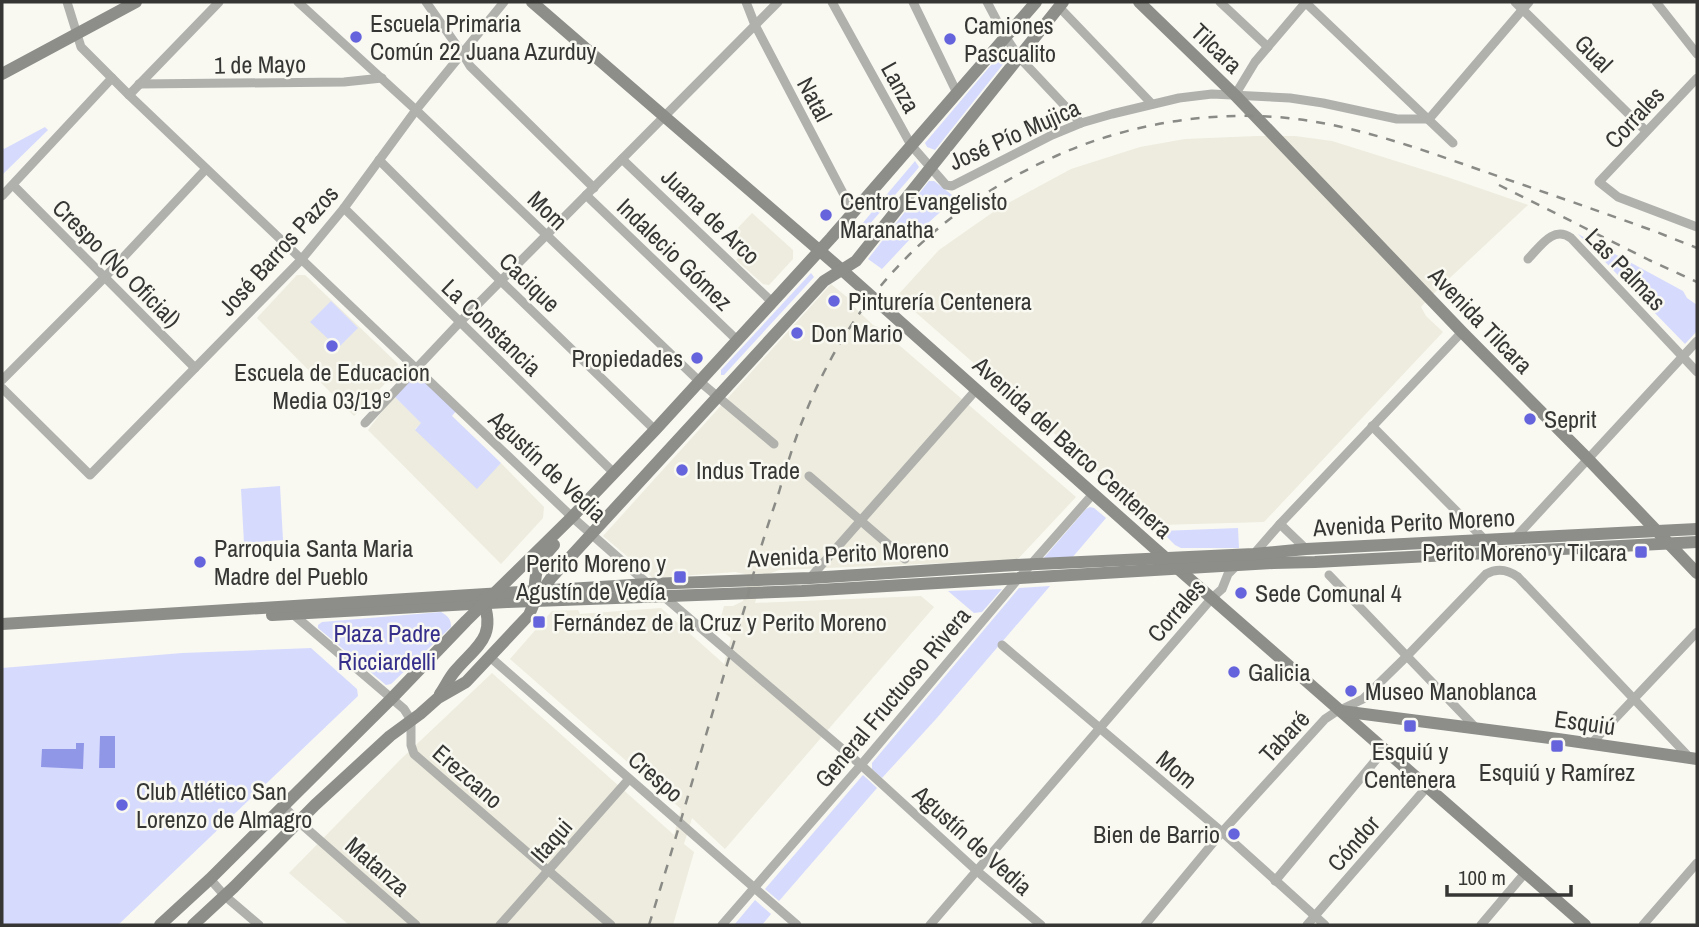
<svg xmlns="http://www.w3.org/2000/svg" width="1699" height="927" viewBox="0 0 1699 927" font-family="'Archivo Narrow',sans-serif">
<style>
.built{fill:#edecde}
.green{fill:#d6dafd}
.water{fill:#9197e7}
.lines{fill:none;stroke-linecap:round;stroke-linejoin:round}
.street{stroke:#b0b0ad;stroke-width:9}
.secondary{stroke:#8d8d89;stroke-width:12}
.rail{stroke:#8a8a86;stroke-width:2.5;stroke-dasharray:9 9;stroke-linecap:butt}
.poi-dot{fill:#6564dd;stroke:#f9f9f2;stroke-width:2.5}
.labels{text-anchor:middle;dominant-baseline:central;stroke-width:5;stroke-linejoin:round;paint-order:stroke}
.poi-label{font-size:24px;fill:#363634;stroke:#f9f9f2;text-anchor:start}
.street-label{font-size:24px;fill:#363634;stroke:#f9f9f2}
.park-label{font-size:24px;fill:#352f8b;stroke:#f9f9f2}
</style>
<rect width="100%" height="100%" fill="#f9f9f2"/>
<g class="built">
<path d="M1257,136h38l37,5 118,37 78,27 -89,83 -18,19 5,9 17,16 -179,190 -105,3 -262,-229 42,-46 60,-42 72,-39 69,-22 45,-8z"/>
<path d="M752,213l41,37v9l-24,26 -6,-1 -27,-24 13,-13 -15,-15z"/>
<path d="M297,275h8l93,89 -1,7 -43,45 -97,-98z"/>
<path d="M831,284l17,14 3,6 22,21 5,2 198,170 -59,63 -238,10 -16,6 -8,27 166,-7 13,11 -209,242 -33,-31 -8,26 10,8 -21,73h-324l-60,-52 112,-114 91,-86 182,162 7,-26 -171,-150 42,-48 26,-1 2,4 81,-6 63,56 7,-26 -13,-10 6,-22h9l10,-5 7,-26 -15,-3 -82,6 -50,-42z"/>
<path d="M394,396l28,27 -7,6 62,59 24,-25 43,44 -1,11 -42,46 -133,-134z"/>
</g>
<g class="green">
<path d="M997,58h4l3,5 -69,87 -8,-3 -2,-4z"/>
<path d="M45,127l3,3 -46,45v-29l2,3z"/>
<path d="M915,161l4,6 -4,5 -54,62 -5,-3z"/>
<path d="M929,181h5l22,17 -46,41 -28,30 -14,-10z"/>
<path d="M1578,234l105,57 4,7 10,7v26l-12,13z"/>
<path d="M811,273l3,4 -90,98h-3v-5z"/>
<path d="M331,301l27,27 -20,20 -28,-26z"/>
<path d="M417,373l39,38 -4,5 49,47 -24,26 -62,-59 6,-7 -27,-27z"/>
<path d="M280,486l3,54 -39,3 -3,-54z"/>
<path d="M1090,507l4,1 12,10 -35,41 -29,1 44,-51z"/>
<path d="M1238,528l1,20h-58l-6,-3 -14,-14z"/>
<path d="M1050,586l-114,133 -54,59 -10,-9v-6l147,-175z"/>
<path d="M1002,589l-20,23 -8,1 -26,-22z"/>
<path d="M441,612c7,4 10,7 10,15l-60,57 -5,1 -68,-57v-3l4,-3z"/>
<path d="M311,648l46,41 1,7 -240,229h-116v-257l180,-15z"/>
<path d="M863,775l14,13 -98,113 -14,-12z"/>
<path d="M755,900l16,14 -9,11h-28z"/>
</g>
<g class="water">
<path d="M100,736h15v32h-16z"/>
<path d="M76,743h8l-1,26 -42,-2 1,-18h34z"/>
</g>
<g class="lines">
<g class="street">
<path d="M67,2l14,45 48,48 443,422 76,67"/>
<path d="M298,2l118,108 283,271 75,63"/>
<path d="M426,2l36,51 8,13 124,122"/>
<path d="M746,2l9,23 98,187"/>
<path d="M832,2l79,143 35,40 6,1 100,-51 29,-12 31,-9 67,-16 33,-4 78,4 33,5 74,16h32"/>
<path d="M913,2l44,91"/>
<path d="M987,2l18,34 14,21 62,66"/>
<path d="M1220,2l48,45"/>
<path d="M1305,2l148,141"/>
<path d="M1515,2l131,129"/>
<path d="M1656,2l41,52"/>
<path d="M1059,7l93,97"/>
<path d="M1697,78l-98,104 19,15 79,30"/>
<path d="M139,84l205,-2 38,-4"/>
<path d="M129,95l90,-93"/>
<path d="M1235,95l20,-33 51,-60"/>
<path d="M1429,119l100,-117"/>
<path d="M622,159l150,143"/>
<path d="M379,160l122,121 154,149"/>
<path d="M13,185l182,183"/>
<path d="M586,195l151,145"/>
<path d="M2,196l110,-118"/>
<path d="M344,208l270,265"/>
<path d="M1528,259c12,-12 25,-34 43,-21l126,134"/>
<path d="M2,380l102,-102 102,-109"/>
<path d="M2,388l88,87 211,-215 43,-52 72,-98 88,-108"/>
<path d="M365,423l95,-101 318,-320"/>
<path d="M1372,426l113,114"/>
<path d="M809,476l96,83"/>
<path d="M1280,524l26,25"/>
<path d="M1515,538l182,-197"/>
<path d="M1253,555l27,-31 182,-192"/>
<path d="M1329,575l146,152"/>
<path d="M810,578l166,-188"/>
<path d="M662,595l199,170 116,106 64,54"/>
<path d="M294,615l110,94 7,11v25l3,9 197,171"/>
<path d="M1002,645l220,187 103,93"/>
<path d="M490,657l307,268"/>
<path d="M1591,744l106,-112"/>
<path d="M283,806l16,16 117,103"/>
<path d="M210,879l15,17 34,29"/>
<path d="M1275,881l110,-132"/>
<path d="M500,925l129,-146"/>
<path d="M722,925l139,-160 157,-186 75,-85"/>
<path d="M930,925l282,-327 10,-9 6,-15 10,-10"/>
<path d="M1145,925l77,-93 103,-113 9,-6 29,-14 44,-43 79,-82c11,-6 21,-5 32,3l172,181"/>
<path d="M1307,925l120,-138"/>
<path d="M1481,925l44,-52"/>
<path d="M1643,925l54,-62"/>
</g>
<g class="secondary">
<path d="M532,2l310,268 310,276 433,379"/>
<path d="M1139,2l96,93 227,237 126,127 109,114"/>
<path d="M2,74l134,-72"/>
<path d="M534,597c2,-28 0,-30 20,-52"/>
<path d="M272,615l235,-13 295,-11 471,-28 42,-1 382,-20"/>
<path d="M2,624l646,-40 162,-6 205,-13 239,-11 52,-5 391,-20"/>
<path d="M440,694c5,-7 9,-16 15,-23 21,-25 42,-33 28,-71"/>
<path d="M1341,711l217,28 139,20"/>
<path d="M160,925l50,-46 182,-181 74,-77 106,-104 83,-87 176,-192 205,-236"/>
<path d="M193,925l41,-38 81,-82 75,-69 30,-22 18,-16 28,-16 63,-67 5,-12 17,-25 273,-297 32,-20 207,-259"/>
</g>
<g class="rail">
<path d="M1499,185l150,75 48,22"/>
<path d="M649,925c33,-105 62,-211 95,-315 4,-13 6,-25 10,-38 7,-27 16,-53 25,-80 8,-27 16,-54 27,-80 47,-118 134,-205 250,-256 73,-33 161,-47 240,-37 64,8 124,30 184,51 58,20 116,40 174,61l43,17"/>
</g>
</g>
<g class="poi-dot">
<circle cx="356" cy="37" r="7"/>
<circle cx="950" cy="39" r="7"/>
<circle cx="826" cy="215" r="7"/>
<circle cx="834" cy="301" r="7"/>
<circle cx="797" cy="333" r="7"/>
<circle cx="332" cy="346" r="7"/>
<circle cx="697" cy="358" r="7"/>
<circle cx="1530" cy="419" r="7"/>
<circle cx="682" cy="470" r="7"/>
<rect x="1634" y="545" width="14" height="14" rx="3.5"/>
<circle cx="200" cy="562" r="7"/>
<rect x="673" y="570" width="14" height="14" rx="3.5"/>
<circle cx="1241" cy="593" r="7"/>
<rect x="532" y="615" width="14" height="14" rx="3.5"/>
<circle cx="1234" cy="672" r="7"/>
<circle cx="1351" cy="691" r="7"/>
<rect x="1403" y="719" width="14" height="14" rx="3.5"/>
<rect x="1550" y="739" width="14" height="14" rx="3.5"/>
<circle cx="122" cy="805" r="7"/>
<circle cx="1234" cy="834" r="7"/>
</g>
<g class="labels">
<g class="poi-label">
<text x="370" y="23">Escuela Primaria<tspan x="370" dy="28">Común 22 Juana Azurduy</tspan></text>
<text x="964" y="25">Camiones<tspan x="964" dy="28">Pascualito</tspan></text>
<text x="840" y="201">Centro Evangelisto<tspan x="840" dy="28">Maranatha</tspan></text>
<text x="848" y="301">Pinturería Centenera</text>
<text x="811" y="333">Don Mario</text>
<text x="683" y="358" text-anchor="end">Propiedades</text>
<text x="332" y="372" text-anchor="middle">Escuela de Educacion<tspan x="332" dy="28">Media 03/19°</tspan></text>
<text x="1544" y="419">Seprit</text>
<text x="696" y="470">Indus Trade</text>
<text x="214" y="548">Parroquia Santa Maria<tspan x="214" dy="28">Madre del Pueblo</tspan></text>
<text x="1627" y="552" text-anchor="end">Perito Moreno y Tilcara</text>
<text x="666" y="563" text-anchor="end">Perito Moreno y<tspan x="666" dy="28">Agustín de Vedía</tspan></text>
<text x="1255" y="593">Sede Comunal 4</text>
<text x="553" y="622">Fernández de la Cruz y Perito Moreno</text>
<text x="1248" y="672">Galicia</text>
<text x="1365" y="691">Museo Manoblanca</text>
<text x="1410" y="751" text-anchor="middle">Esquiú y<tspan x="1410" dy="28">Centenera</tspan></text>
<text x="1557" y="772" text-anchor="middle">Esquiú y Ramírez</text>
<text x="136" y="791">Club Atlético San<tspan x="136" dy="28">Lorenzo de Almagro</tspan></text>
<text x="1220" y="834" text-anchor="end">Bien de Barrio</text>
</g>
<g class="street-label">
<text transform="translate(1217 48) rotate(44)">Tilcara</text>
<text transform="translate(1594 53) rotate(45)">Gual</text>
<text transform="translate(260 64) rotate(-1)">1 de Mayo</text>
<text transform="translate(901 87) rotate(61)">Lanza</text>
<text transform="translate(815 99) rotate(62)">Natal</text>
<text transform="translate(1634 117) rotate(-47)">Corrales</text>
<text transform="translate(1014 134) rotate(-24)">José Pío Mujica</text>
<text transform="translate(548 210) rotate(44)">Mom</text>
<text transform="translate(711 216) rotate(44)">Juana de Arco</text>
<text transform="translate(278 250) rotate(-48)">José Barros Pazos</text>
<text transform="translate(675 254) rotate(44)">Indalecio Gómez</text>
<text transform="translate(117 263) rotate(45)">Crespo (No Oficial)</text>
<text transform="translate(1626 269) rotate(46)">Las Palmas</text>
<text transform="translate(530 282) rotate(44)">Cacique</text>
<text transform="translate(1481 320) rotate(46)">Avenida Tilcara</text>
<text transform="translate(492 327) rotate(44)">La Constancia</text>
<text transform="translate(1073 447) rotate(42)">Avenida del Barco Centenera</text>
<text transform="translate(548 466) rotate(43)">Agustín de Vedia</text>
<text transform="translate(1414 522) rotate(-3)">Avenida Perito Moreno</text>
<text transform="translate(848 553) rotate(-3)">Avenida Perito Moreno</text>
<text transform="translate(1176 610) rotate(-49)">Corrales</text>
<text transform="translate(892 697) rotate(-50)">General Fructuoso Rivera</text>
<text transform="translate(1585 722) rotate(8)">Esquiú</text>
<text transform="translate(1284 736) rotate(-47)">Tabaré</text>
<text transform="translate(1177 769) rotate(40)">Mom</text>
<text transform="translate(468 776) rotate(41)">Erezcano</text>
<text transform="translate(656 776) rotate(41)">Crespo</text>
<text transform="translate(551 840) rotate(-49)">Itaqui</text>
<text transform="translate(973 840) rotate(42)">Agustín de Vedia</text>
<text transform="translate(1353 843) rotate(-49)">Cóndor</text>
<text transform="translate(378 866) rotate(41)">Matanza</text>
</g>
<g class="park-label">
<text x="387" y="633">Plaza Padre<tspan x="387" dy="28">Ricciardelli</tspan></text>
</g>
</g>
<rect width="1699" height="927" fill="none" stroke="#363634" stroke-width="7"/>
<path d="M1447 885v10h124v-10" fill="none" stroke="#363634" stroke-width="3.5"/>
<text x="1458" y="885" font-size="21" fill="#363634" stroke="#f9f9f2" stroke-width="5" paint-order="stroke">100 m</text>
</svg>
